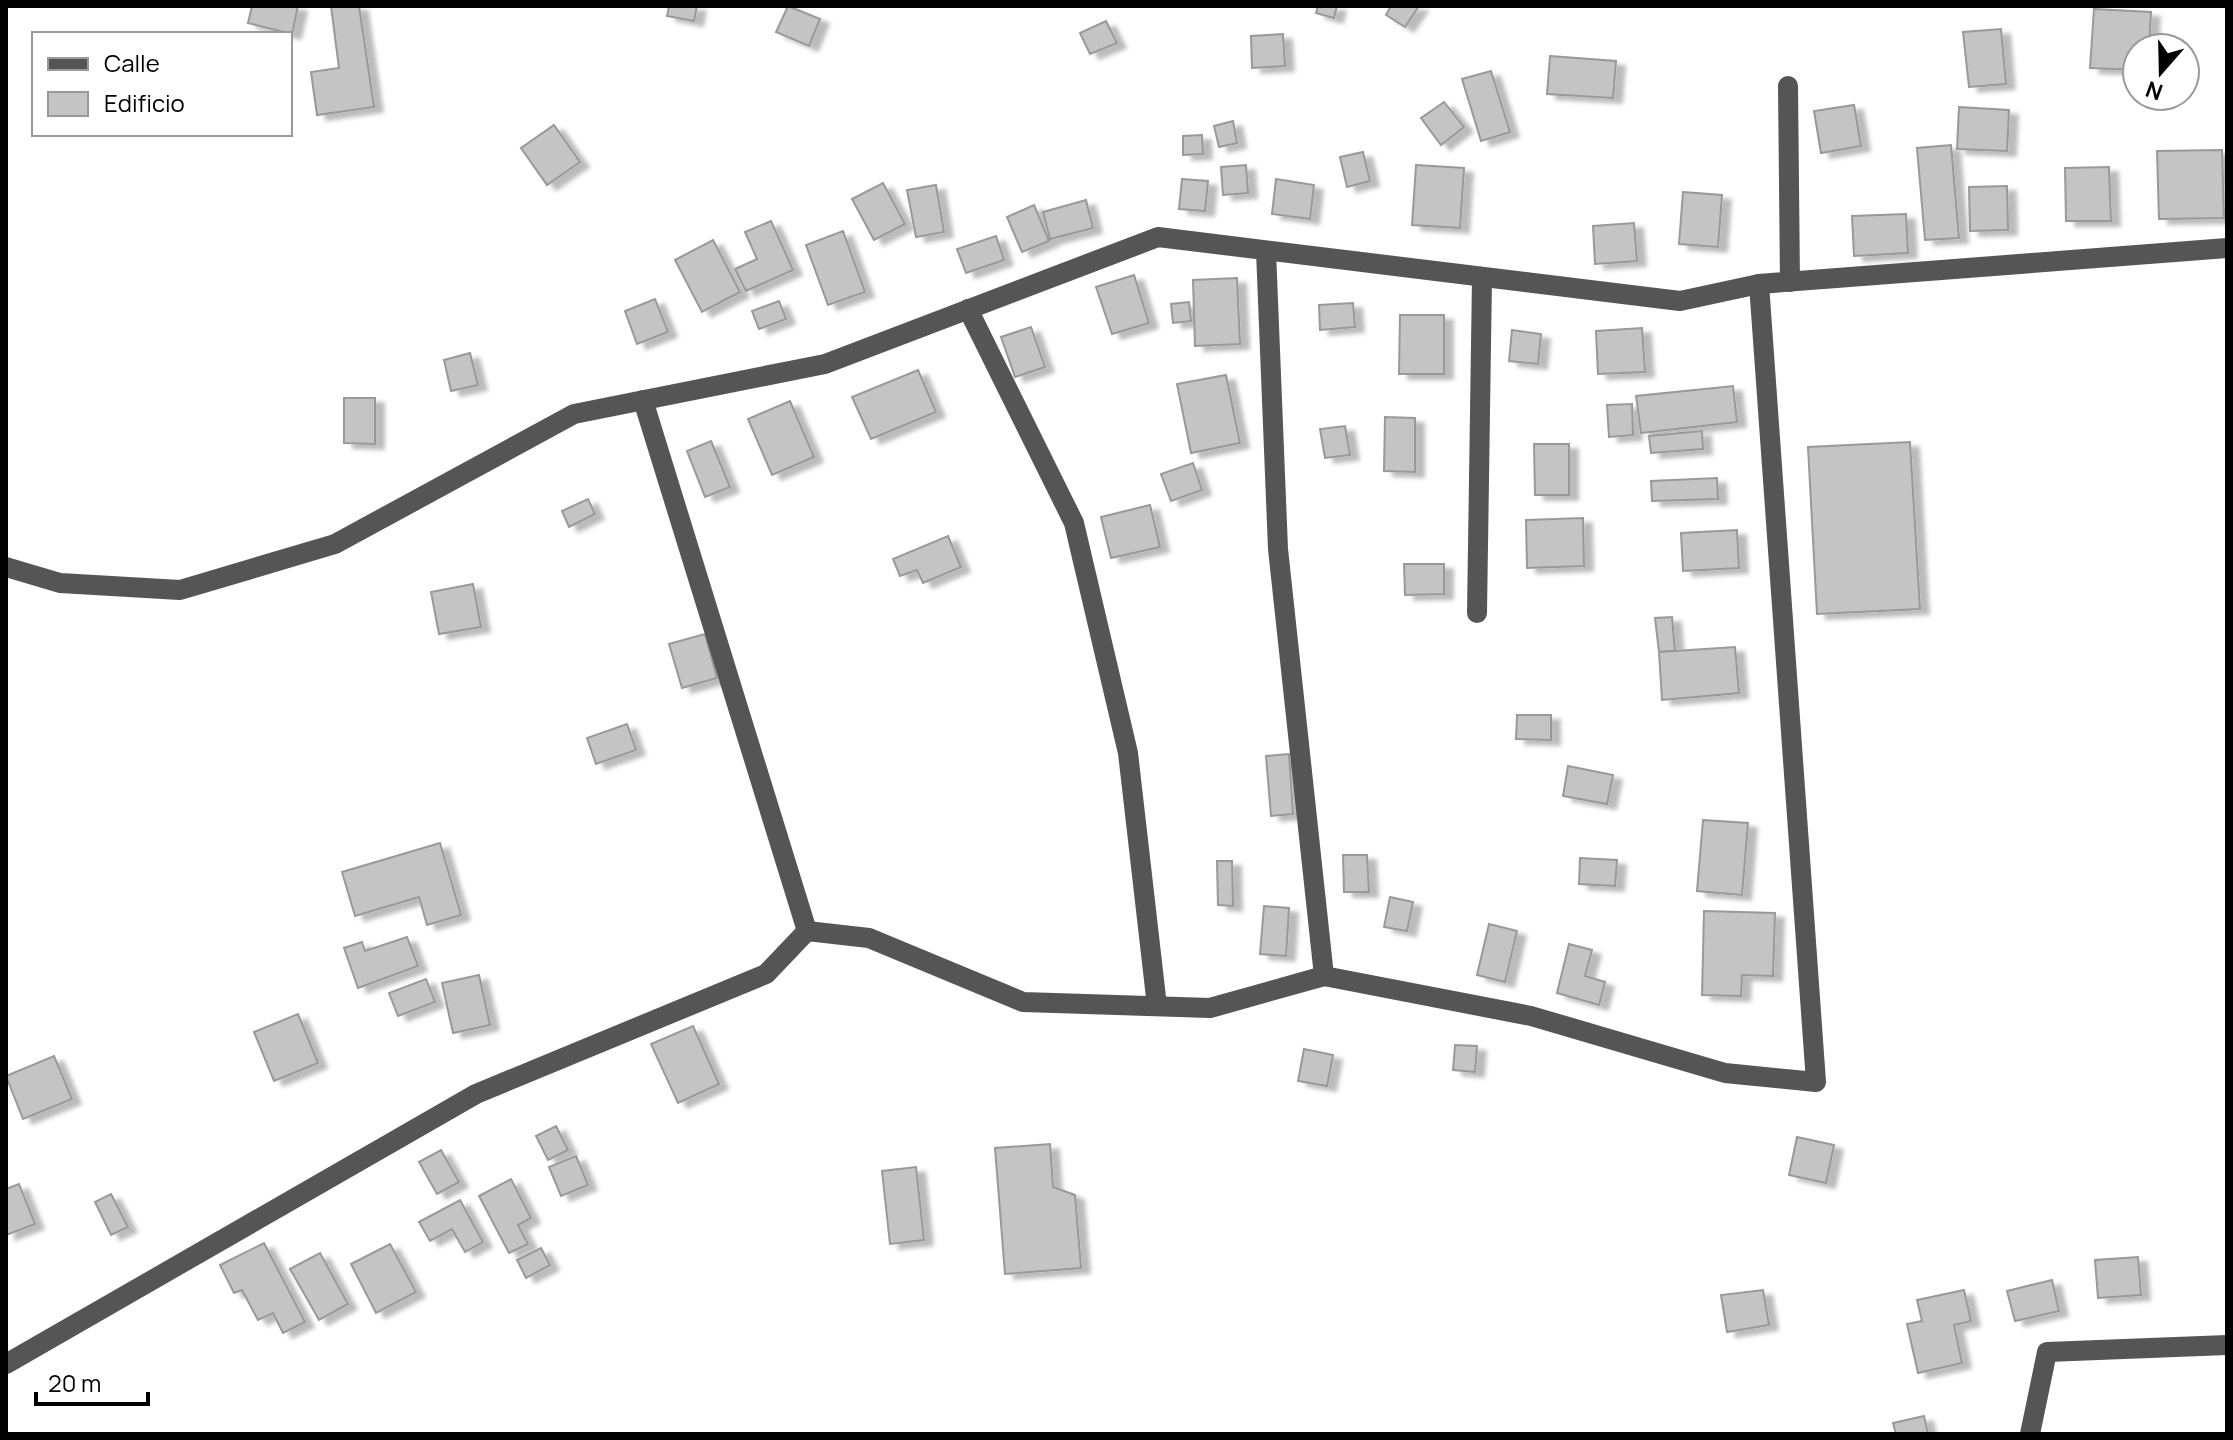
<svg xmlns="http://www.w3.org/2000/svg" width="2233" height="1440" viewBox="0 0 2233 1440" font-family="Manrope,sans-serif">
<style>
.building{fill:#c4c4c4;stroke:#999;stroke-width:2;filter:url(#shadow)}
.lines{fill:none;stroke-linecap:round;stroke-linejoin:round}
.minor{stroke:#555;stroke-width:20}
</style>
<defs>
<filter id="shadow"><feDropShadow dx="9" dy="5" stdDeviation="2" flood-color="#0004"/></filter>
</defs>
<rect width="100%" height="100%" fill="#fff"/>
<g class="building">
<path d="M252,6h46l-6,28 -44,-11z"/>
<path d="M331,6h28l15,101 -57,8 -6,-43 28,-4z"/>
<path d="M669,6h28l-3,15 -27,-5z"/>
<path d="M788,6l32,13 -11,27 -33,-14z"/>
<path d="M1318,6h19l-3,12 -18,-5z"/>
<path d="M1391,6h28l-14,21 -19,-12z"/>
<path d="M2094,9l57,3 -2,36h-12v22l-47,-2z"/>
<path d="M1106,21l11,22 -27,11 -10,-21z"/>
<path d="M2001,29l5,55 -37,3 -6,-55z"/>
<path d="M1283,34l2,32 -33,2 -1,-32z"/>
<path d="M1550,56l66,5 -3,37 -66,-4z"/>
<path d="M1491,71l19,61 -29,9 -19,-62z"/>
<path d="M1444,102l20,25 -23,18 -20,-27z"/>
<path d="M1854,105l7,41 -40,7 -7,-42z"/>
<path d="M1959,107l50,3 -2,41 -50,-2z"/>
<path d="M1233,121l4,22 -18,4 -5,-21z"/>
<path d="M554,125l26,37 -33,23 -26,-37z"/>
<path d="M1202,135l1,19 -20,1v-19z"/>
<path d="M1951,145l8,93 -34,2 -8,-92z"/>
<path d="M2222,150l2,68 -65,1 -2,-68z"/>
<path d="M1363,152l7,29 -23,6 -7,-30z"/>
<path d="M1246,165l2,28 -25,2 -2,-28z"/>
<path d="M1416,165l48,3 -4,60 -48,-3z"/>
<path d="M2109,167l2,54h-45l-1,-53z"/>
<path d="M1182,179l26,2 -3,30 -26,-2z"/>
<path d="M1276,179l38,6 -4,34 -38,-5z"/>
<path d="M883,183l22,41 -31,16 -22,-41z"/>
<path d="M936,185l8,47 -28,5 -9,-47z"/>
<path d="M2007,186l1,44 -38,1 -1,-44z"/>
<path d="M1683,192l39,3 -4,52 -39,-3z"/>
<path d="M1086,200l7,28 -43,11 -7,-27z"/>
<path d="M1034,205l15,36 -27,11 -15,-35z"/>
<path d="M1906,214l2,39 -54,3 -2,-40z"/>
<path d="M771,221l22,49 -47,21 -11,-22 22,-10 -12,-27z"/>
<path d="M1634,223l3,38 -42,3 -2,-38z"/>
<path d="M843,231l22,61 -37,13 -22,-60z"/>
<path d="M996,236l8,24 -38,13 -9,-24z"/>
<path d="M713,240l27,52 -38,20 -27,-52z"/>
<path d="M1134,275l15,48 -37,11 -16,-47z"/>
<path d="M1237,278l3,66 -45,2 -2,-66z"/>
<path d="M655,299l13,33 -31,12 -12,-33z"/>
<path d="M779,301l7,18 -27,10 -7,-18z"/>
<path d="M1189,302l2,19 -18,2 -2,-19z"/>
<path d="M1353,303l2,24 -35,3 -1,-25z"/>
<path d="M1400,315h44v59h-45z"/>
<path d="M1031,327l14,40 -30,10 -14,-40z"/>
<path d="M1642,328l3,44 -47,2 -2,-43z"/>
<path d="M1512,330l29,4 -3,30 -29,-3z"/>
<path d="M470,353l8,32 -27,6 -7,-31z"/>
<path d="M918,370l18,42 -65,27 -19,-42z"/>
<path d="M1226,375l14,68 -49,10 -14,-69z"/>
<path d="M1733,386l4,36 -96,11 -5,-37z"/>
<path d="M344,398h31v46l-31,-1z"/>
<path d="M790,401l24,56 -42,18 -24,-56z"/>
<path d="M1632,404l1,31 -24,2 -2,-32z"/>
<path d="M1385,417l30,1v54l-31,-1z"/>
<path d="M1345,426l5,29 -25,3 -5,-29z"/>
<path d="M1702,431l1,18 -52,4 -2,-17z"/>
<path d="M711,441l19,46 -25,10 -18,-46z"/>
<path d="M1910,442l10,167 -103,5 -9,-167z"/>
<path d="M1534,444h35v51h-34z"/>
<path d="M1193,463l9,27 -31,11 -10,-27z"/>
<path d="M1717,478l1,21 -66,2 -1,-20z"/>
<path d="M588,499l7,15 -26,13 -7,-16z"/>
<path d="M1150,505l10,42 -49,11 -10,-41z"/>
<path d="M1583,518l1,48 -57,2 -1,-48z"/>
<path d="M1737,530l2,38 -56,3 -2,-38z"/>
<path d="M948,536l13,31 -38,16 -6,-13 -17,6 -7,-17z"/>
<path d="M1404,564h40v30l-39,1z"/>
<path d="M473,584l8,43 -42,7 -8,-42z"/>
<path d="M1672,617l3,34 -16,1 -4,-34z"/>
<path d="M705,634l12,44 -35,10 -13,-44z"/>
<path d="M1735,647l4,46 -77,7 -3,-48z"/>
<path d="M1517,715h34v25l-35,-1z"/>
<path d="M627,724l9,26 -40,14 -9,-26z"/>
<path d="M1289,754l4,60 -22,2 -5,-60z"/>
<path d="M1568,766l45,9 -6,29 -44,-8z"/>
<path d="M1703,820l45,3 -6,72 -45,-4z"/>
<path d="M440,843l21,72 -34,10 -8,-28 -64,19 -13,-44z"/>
<path d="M1343,855h24l2,37h-25z"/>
<path d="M1580,858l37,2 -2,26 -36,-2z"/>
<path d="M1217,861h15l1,45 -15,-1z"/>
<path d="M1390,897l23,5 -6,29 -23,-4z"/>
<path d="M1264,906l25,2 -3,48 -26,-2z"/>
<path d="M1704,911l71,2 -2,63 -31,-1 -1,21 -39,-1z"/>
<path d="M1489,924l28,7 -12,51 -28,-7z"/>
<path d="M407,937l11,29 -60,22 -14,-40 18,-6 3,9z"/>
<path d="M1569,944l23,6 -7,26 20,6 -6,23 -42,-12z"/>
<path d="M479,975l11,50 -37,8 -11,-50z"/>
<path d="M426,979l9,23 -37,14 -9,-23z"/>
<path d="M298,1014l20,49 -44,18 -20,-49z"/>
<path d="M693,1026l26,58 -41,19 -27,-59z"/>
<path d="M1455,1045l22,1 -2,26 -22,-2z"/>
<path d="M1304,1049l29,6 -6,31 -29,-5z"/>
<path d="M54,1056l18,43 -49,20 -17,-43z"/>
<path d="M556,1126l12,24 -20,10 -12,-24z"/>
<path d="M1797,1137l37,8 -8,38 -37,-8z"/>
<path d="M1050,1144l3,43 22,8 6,73 -76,6 -10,-126z"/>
<path d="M441,1150l18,32 -22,12 -18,-32z"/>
<path d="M576,1156l12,29 -27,11 -12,-29z"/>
<path d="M916,1167l8,73 -34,4 -8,-73z"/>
<path d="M511,1179l20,39 -13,7 10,19 -19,9 -30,-57z"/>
<path d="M19,1184l16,40 -29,11v-46z"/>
<path d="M111,1194l17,33 -17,8 -16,-33z"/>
<path d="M460,1200l23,42 -18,10 -13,-23 -22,12 -11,-19z"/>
<path d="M264,1243l41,79 -22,11 -10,-20 -15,7 -16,-30 -8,3 -14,-28z"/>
<path d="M390,1244l26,48 -40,21 -25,-49z"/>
<path d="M541,1248l9,17 -24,13 -9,-18z"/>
<path d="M320,1253l28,51 -29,16 -29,-51z"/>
<path d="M2138,1257l3,38 -43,3 -3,-38z"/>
<path d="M2052,1280l7,31 -44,10 -8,-30z"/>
<path d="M1763,1290l6,35 -42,7 -6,-37z"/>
<path d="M1964,1290l7,31 -17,4 8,38 -44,10 -11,-49 15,-3 -5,-21z"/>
<path d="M1924,1416l4,18h-32l-3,-11z"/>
</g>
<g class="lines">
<g class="minor">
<path d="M1788,86l2,196"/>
<path d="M1266,251l12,298 46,427"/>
<path d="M968,309l106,214 54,230 29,253"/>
<path d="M643,400l164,531"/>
<path d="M6,567l54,16 120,7 155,-46 239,-130 251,-50 333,-127 522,64 79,-17 468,-36"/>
<path d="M1477,613l5,-335"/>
<path d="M6,1364l470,-270 290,-120 41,-43 62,7 154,64 187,6 114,-32 207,40 194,57 91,9 -57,-798"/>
<path d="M2030,1434l17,-82 180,-7"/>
</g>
</g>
<rect width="2233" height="1440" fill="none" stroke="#000000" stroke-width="16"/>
<rect x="32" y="32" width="260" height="104" fill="#ffffff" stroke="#999999" stroke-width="2"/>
<rect x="48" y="58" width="40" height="12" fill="#555555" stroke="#999999" stroke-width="2"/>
<text x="104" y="72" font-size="24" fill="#000000">Calle</text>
<rect x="48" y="92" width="40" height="24" fill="#c4c4c4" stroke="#999999" stroke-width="2"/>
<text x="104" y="112" font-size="24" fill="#000000">Edificio</text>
<g transform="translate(2161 72) rotate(200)"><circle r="38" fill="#ffffff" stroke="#999999" stroke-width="2"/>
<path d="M0-6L14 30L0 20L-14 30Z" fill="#000000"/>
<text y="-12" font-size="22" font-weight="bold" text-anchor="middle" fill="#000000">N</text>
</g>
<path d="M36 1392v12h112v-12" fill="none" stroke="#000000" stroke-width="4"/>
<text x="48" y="1392" font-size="24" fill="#000000" stroke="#ffffff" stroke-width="6" paint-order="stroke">20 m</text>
</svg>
